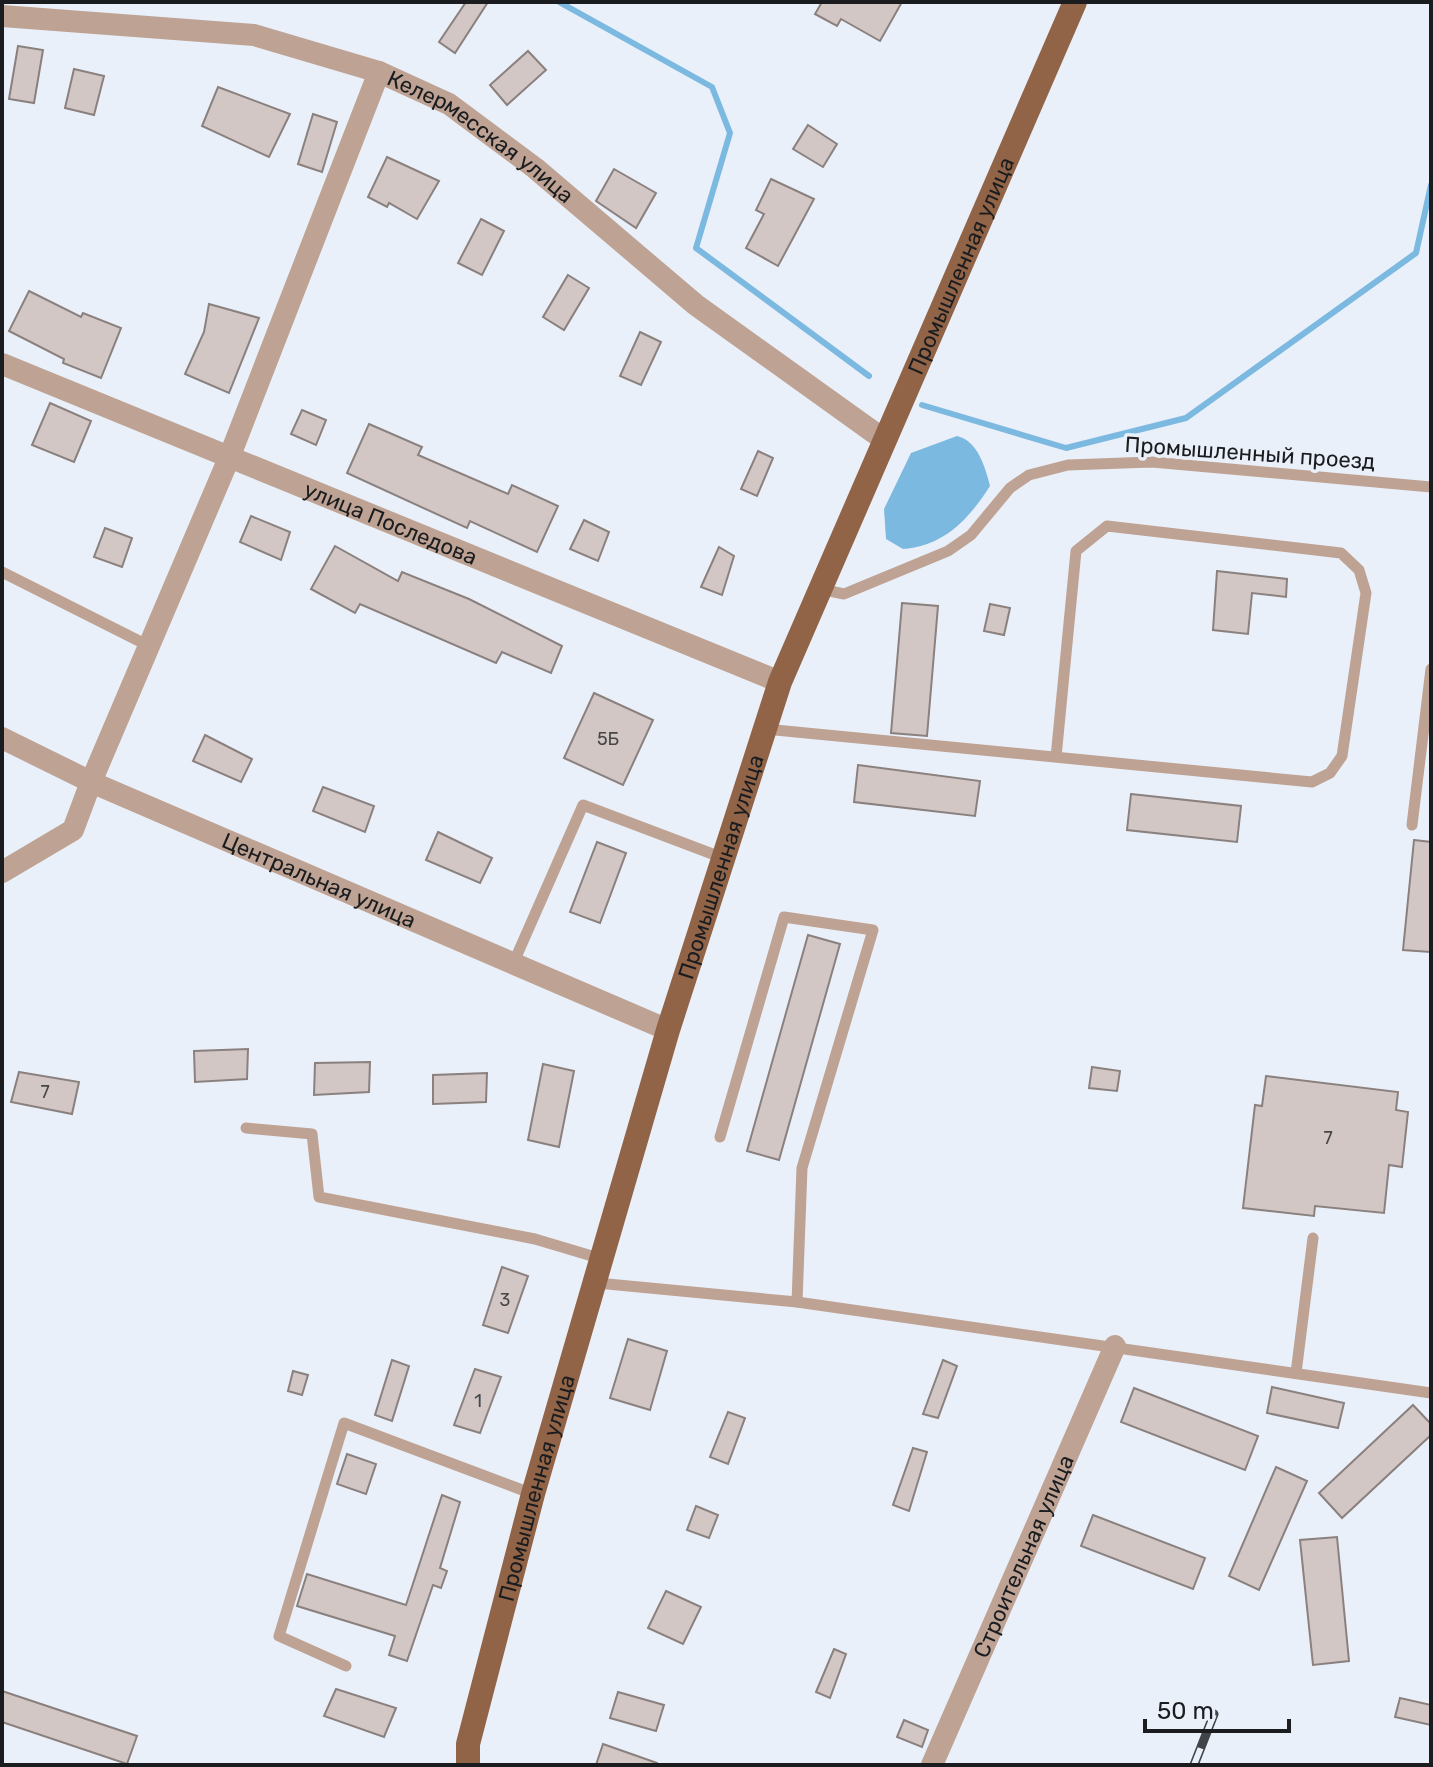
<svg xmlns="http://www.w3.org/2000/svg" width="1433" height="1767" viewBox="0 0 1433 1767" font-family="Rubik,sans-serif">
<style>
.water{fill:#7cb9e0}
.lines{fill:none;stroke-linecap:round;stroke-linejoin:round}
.stream{stroke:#7cb9e0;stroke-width:6}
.building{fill:#d2c7c5;stroke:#8a807e;stroke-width:2}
.service{stroke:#bea394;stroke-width:11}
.minor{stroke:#bea394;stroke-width:22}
.primary{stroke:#916347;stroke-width:24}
.rail-casing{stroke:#414448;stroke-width:9}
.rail{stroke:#eaf0f9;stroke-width:6;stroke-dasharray:18;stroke-linecap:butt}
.labels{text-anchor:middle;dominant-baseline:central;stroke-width:7;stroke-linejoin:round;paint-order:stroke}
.number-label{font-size:18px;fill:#484748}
.street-label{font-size:22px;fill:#1a1c1f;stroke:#eaf0f9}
</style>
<rect width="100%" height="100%" fill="#eaf0f9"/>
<path class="water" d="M957,436c21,5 28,31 33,50 -21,33 -46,60 -87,63l-17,-10 -2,-30 27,-56z"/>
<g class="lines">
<g class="stream">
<path d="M559,2l153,85 18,46 -34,115 173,128"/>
<path d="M922,405l144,43 120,-30 230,-165 15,-68"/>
</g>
</g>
<g class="building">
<path d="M466,2h22l-33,51 -16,-11z"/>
<path d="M822,2h80l-22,39 -39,-22 -4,7 -22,-12z"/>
<path d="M18,46l25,4 -9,53 -25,-4z"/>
<path d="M528,51l18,19 -39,35 -17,-20z"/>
<path d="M74,69l30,7 -10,39 -29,-7z"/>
<path d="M218,87l72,27 -21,43 -67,-31z"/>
<path d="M313,114l24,8 -15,50 -24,-8z"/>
<path d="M808,125l29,19 -14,23 -30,-18z"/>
<path d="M387,157l52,24 -22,38 -28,-16 -2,4 -19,-10z"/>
<path d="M614,169l42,24 -20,35 -40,-27z"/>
<path d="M771,179l43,20 -36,67 -32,-18 18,-34 -8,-4z"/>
<path d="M481,219l23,12 -22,44 -24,-12z"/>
<path d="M568,275l21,13 -25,42 -21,-13z"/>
<path d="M29,291l52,26 2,-4 38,15 -20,50 -38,-15 1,-4 -55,-28z"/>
<path d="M209,304l50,14 -30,75 -44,-19 19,-42z"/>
<path d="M640,332l21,10 -20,43 -21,-9z"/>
<path d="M50,403l41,18 -17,41 -42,-17z"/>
<path d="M302,410l24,10 -10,25 -25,-11z"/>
<path d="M369,424l53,23 -4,8 90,39 4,-9 46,21 -21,46 -67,-31 -3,7 -120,-55z"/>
<path d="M758,451l15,7 -16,38 -16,-7z"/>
<path d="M251,516l39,16 -9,28 -41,-18z"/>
<path d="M584,520l25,12 -11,29 -28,-12z"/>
<path d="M105,528l27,10 -10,29 -28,-10z"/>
<path d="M335,546l63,35 4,-9 67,27 93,47 -11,27 -49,-21 -6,11 -136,-59 -5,9 -44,-24z"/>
<path d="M719,547l15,9 -12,39 -21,-8z"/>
<path d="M1217,571l70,8 -1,18 -34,-4 -4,41 -35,-4z"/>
<path d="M902,603l36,3 -11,130 -36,-3z"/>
<path d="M990,604l20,4 -6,27 -20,-4z"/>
<path d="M594,693l59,27 -30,65 -59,-27z"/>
<path d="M205,735l47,24 -11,23 -48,-21z"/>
<path d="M858,765l122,16 -5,35 -121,-14z"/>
<path d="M323,787l51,19 -9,26 -52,-21z"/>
<path d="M1131,794l110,12 -4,36 -110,-12z"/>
<path d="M438,832l54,26 -12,25 -54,-23z"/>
<path d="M1414,840l17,2 -1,110 -27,-2z"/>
<path d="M597,842l29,11 -26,70 -30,-11z"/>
<path d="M808,935l32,9 -61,216 -32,-9z"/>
<path d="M248,1049l-1,30 -52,3 -1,-31z"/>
<path d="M370,1062l-1,30 -55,3 1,-32z"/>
<path d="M543,1064l31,7 -15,76 -31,-7z"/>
<path d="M1092,1067l28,4 -3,20 -28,-3z"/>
<path d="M19,1072l60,10 -7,32 -61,-12z"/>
<path d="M487,1073l-1,29 -53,2v-29z"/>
<path d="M1266,1076l132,16 -2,18 12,2 -6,55 -13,-2 -5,48 -69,-7 -1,10 -71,-8 12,-103 7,1z"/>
<path d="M502,1267l26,9 -20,57 -25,-8z"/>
<path d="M628,1339l39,12 -17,59 -40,-12z"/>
<path d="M392,1360l17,6 -17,55 -17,-6z"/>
<path d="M943,1360l14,6 -19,52 -15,-4z"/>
<path d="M475,1369l26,8 -21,56 -26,-8z"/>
<path d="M293,1371l15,4 -6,20 -14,-4z"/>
<path d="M1272,1387l72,16 -6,25 -71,-15z"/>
<path d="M1134,1388l124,48 -13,34 -124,-48z"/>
<path d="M1413,1405l18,19v11l-89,83 -23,-25z"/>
<path d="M728,1412l17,6 -17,46 -18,-7z"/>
<path d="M913,1448l14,4 -18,59 -16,-6z"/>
<path d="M347,1454l29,10 -10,30 -29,-10z"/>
<path d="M1276,1467l31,14 -48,109 -30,-14z"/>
<path d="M442,1495l18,7 -20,66 7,3 -6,17 -8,-3 -26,76 -18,-6 6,-19 -98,-30 10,-32 99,31z"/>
<path d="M696,1506l22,9 -9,23 -22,-8z"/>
<path d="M1093,1515l112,43 -12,31 -112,-43z"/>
<path d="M1337,1537l12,124 -36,4 -13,-125z"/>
<path d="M666,1591l35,16 -18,37 -35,-16z"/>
<path d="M834,1649l12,5 -16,44 -14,-6z"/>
<path d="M336,1689l60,19 -12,29 -60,-21z"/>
<path d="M2,1691l135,45 -10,28 -125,-42z"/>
<path d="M618,1692l46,13 -8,26 -46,-13z"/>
<path d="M1400,1698l31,7v20l-36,-8z"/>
<path d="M904,1720l24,10 -6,17 -25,-10z"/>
<path d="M603,1744l54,19v2h-61z"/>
</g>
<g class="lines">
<g class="service">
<path d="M2,572l149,75"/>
<path d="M820,589l24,5 104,-43 23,-16 39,-47 19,-13 39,-10 84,-3 279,25"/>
<path d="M765,729l547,53 18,-9 12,-17 24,-163 -7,-23 -18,-17 -234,-27 -31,25 -20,206"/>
<path d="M1412,825l19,-156"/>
<path d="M513,964l70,-159 140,53"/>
<path d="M246,1128l66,6 7,63 216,42 67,20"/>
<path d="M720,1137l64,-220 89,13 -71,238 -5,134"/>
<path d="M597,1283l200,19 634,91"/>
<path d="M1296,1373l17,-135"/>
<path d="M346,1666l-67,-30 65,-213 189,71"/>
</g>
<g class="minor">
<path id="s1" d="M2,16l252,19 125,37 70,32 86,64 161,137 187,134"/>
<path id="s2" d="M2,364l778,318"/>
<path d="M2,738l89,44 138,-324 150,-386"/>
<path id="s3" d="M2,872l71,-42 18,-48 577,248"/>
<path id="s4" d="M932,1765l183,-419"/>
</g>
<path class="primary" id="s5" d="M468,1765v-21l65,-250 135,-464 112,-348 295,-680"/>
<defs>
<path id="rail" d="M1194,1765l20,-51"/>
</defs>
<use href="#rail" class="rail-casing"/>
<use href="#rail" class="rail"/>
</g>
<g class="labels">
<g class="number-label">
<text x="608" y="739">5Б</text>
<text x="45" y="1092">7</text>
<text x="1328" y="1138">7</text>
<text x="505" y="1300">3</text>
<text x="478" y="1401">1</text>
</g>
<g class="street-label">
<text stroke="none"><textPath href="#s1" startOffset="504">Келермесская улица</textPath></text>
<text stroke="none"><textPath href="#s5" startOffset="1582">Промышленная улица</textPath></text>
<text transform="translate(1250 453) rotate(4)">Промышленный проезд</text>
<text stroke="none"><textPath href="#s2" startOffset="420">улица Последова</textPath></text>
<text stroke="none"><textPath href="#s5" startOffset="934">Промышленная улица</textPath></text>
<text stroke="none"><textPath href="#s3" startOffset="382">Центральная улица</textPath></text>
<text stroke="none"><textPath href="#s5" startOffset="286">Промышленная улица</textPath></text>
<text stroke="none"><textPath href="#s4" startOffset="228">Строительная улица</textPath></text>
</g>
</g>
<rect width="1433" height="1767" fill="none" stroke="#1a1c1f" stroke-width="8"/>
<path d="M1145 1719v12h144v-12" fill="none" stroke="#1a1c1f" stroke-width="4"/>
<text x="1157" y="1719" font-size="24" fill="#1a1c1f" stroke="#eaf0f9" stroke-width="6" paint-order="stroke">50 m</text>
</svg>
